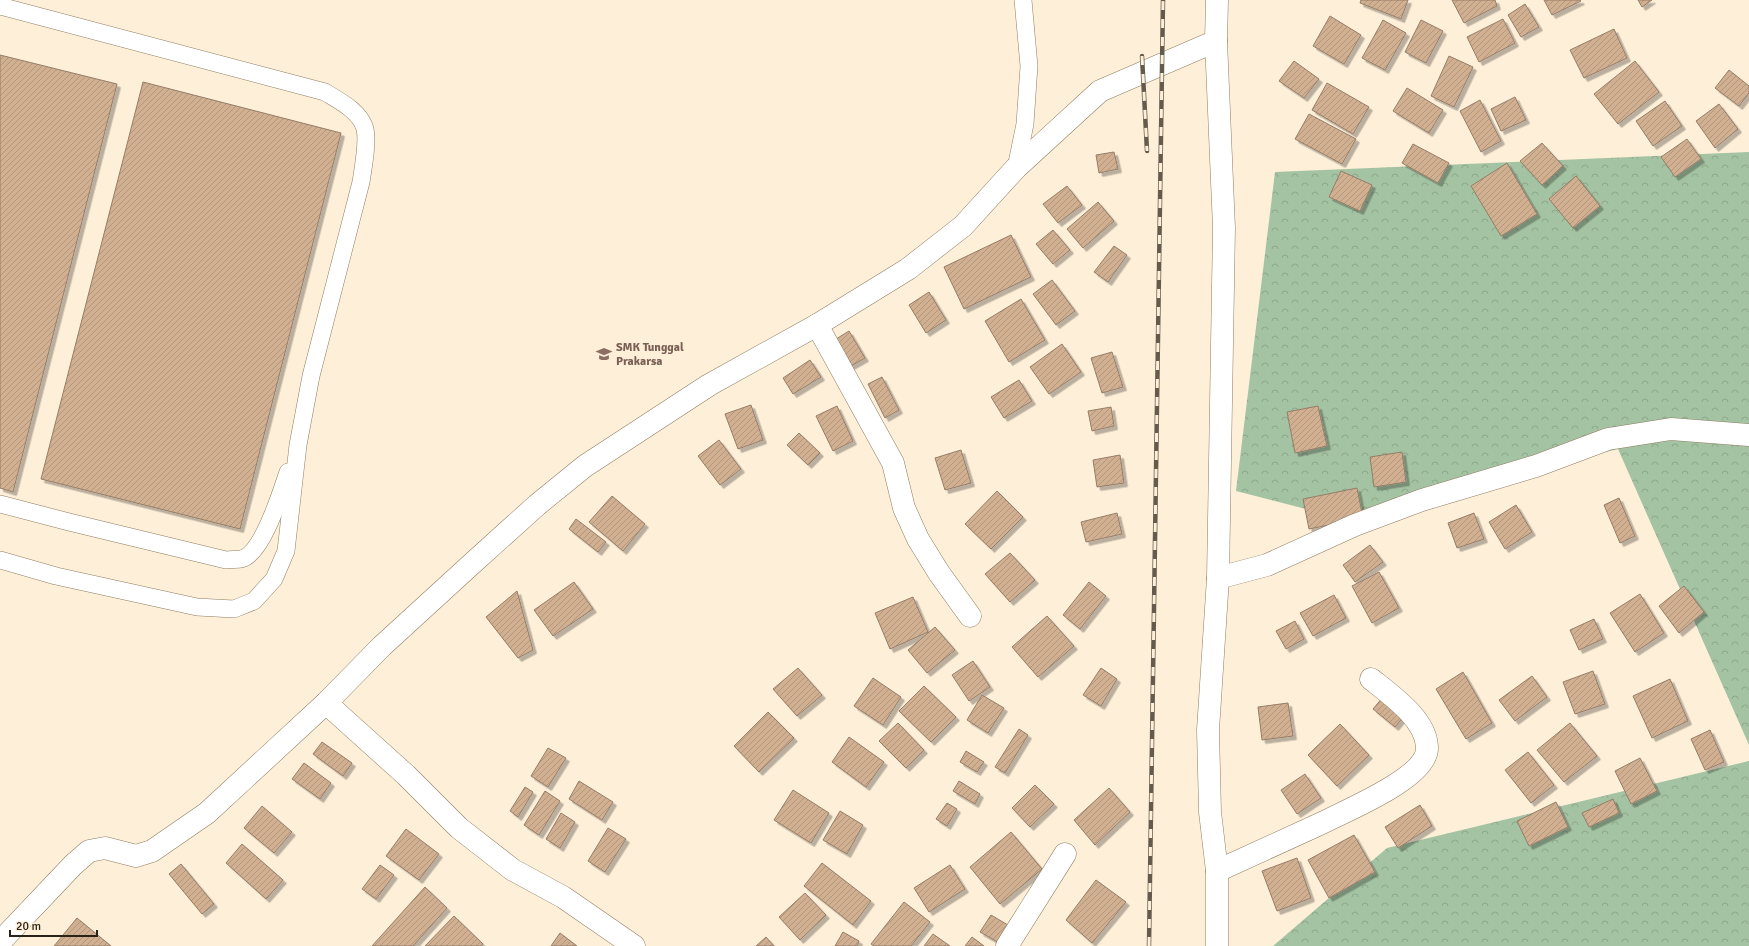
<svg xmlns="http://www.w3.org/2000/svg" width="1749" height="946" viewBox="0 0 1749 946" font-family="Signika,sans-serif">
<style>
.forest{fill:url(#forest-crowns)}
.building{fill:url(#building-hatch);stroke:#957d68;filter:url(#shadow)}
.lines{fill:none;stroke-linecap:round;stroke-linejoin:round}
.lane-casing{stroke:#8e7d62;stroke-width:18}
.street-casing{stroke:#8e7d62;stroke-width:23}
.lane{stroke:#fff;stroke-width:17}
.street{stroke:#fff;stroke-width:22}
.rail-casing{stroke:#645b4d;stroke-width:4.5}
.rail{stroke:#feefd8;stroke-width:3;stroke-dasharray:9;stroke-linecap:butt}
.labels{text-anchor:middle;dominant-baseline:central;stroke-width:4;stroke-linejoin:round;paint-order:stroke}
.education-label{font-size:12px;font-weight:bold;fill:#785e54;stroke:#feefd8;text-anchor:start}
</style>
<defs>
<pattern id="forest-crowns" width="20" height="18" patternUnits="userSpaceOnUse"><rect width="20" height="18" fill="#a4c3a2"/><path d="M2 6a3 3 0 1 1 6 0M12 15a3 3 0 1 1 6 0" fill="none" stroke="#8da78b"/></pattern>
<pattern id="building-hatch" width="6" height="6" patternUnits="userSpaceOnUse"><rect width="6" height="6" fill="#d1af91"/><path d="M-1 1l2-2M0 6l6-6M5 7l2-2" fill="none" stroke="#b3967c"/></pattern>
<filter id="shadow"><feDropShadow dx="3.5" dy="3.5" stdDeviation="0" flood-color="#0004"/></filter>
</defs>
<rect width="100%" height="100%" fill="#feefd8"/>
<g class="forest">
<path d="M1749,152v593l-131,-296 -281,68 -101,-26 39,-319z"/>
<path d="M1749,761v185h-476l114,-98z"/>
</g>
<g class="building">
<path d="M1361,0h47l-7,19 -41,-16z"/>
<path d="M1452,0h43l2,6 -33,17z"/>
<path d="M1544,0h36l1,1 -29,14z"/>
<path d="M1638,0h14l-10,7z"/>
<path d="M1525,4l14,23 -18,10 -13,-22z"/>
<path d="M1330,16l31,19 -17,29 -31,-18z"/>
<path d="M1503,19l12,24 -36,19 -12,-25z"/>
<path d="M1383,20l23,13 -21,37 -23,-12z"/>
<path d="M1421,20l22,11 -17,32 -21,-11z"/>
<path d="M1614,29l13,29 -43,20 -14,-28z"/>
<path d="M0,55l117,29 -104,408 -13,-4z"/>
<path d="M1449,56l24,11 -19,40 -23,-11z"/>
<path d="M1294,61l25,18 -15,19 -25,-17z"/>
<path d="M1635,61l24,31 -41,32 -24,-30z"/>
<path d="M1729,70l20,16v7l-10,13 -24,-18z"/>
<path d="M143,82l198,51 -101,396 -199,-50z"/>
<path d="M1327,83l42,24 -16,27 -41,-24z"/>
<path d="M1407,88l36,22 -14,23 -36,-22z"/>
<path d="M1515,97l11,23 -25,11 -10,-22z"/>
<path d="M1480,100l21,41 -20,11 -21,-41z"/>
<path d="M1665,101l17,25 -29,20 -17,-25z"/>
<path d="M1719,104l19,25 -23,19 -19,-27z"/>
<path d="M1309,114l47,25 -14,25 -47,-25z"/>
<path d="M1687,139l14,20 -26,18 -14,-20z"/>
<path d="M1542,143l21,23 -21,19 -22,-24z"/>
<path d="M1413,144l36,19 -11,20 -36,-20z"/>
<path d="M1114,152l4,17 -19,4 -3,-18z"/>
<path d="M1507,163l30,51 -36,22 -30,-50z"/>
<path d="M1341,171l31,14 -12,26 -31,-14z"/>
<path d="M1576,176l24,30 -27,22 -24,-29z"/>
<path d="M1067,186l15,19 -24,18 -15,-19z"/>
<path d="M1098,202l16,19 -31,27 -16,-19z"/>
<path d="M1053,230l17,20 -17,14 -17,-20z"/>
<path d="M1011,235l20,42 -67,32 -20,-42z"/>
<path d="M1114,246l13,9 -19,27 -14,-10z"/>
<path d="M1052,280l23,31 -19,14 -23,-31z"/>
<path d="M929,292l17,28 -20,13 -17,-28z"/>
<path d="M1021,299l24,41 -36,22 -24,-41z"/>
<path d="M849,331l16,27 -16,9 -16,-26z"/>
<path d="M1062,344l19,28 -32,22 -19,-27z"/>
<path d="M1112,352l11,35 -21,6 -11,-35z"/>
<path d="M810,360l11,17 -28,17 -10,-16z"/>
<path d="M882,377l17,33 -14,8 -17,-34z"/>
<path d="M1019,380l13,21 -28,17 -13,-21z"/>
<path d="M751,405l12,35 -25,9 -13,-35z"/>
<path d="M837,406l16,35 -20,10 -17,-35z"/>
<path d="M1318,406l9,40 -32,7 -8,-41z"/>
<path d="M1111,407l3,19 -22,5 -4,-20z"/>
<path d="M799,433l21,20 -12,12 -21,-20z"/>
<path d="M719,440l22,29 -21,16 -22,-29z"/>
<path d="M961,450l10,33 -26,7 -10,-32z"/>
<path d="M1402,452l4,30 -32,5 -4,-30z"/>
<path d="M1120,455l4,28 -27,4 -4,-27z"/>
<path d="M1357,488l6,30 -54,11 -6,-30z"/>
<path d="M997,491l26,26 -32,32 -26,-25z"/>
<path d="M612,496l33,28 -22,27 -34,-29z"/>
<path d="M1619,498l16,38 -15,7 -16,-38z"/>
<path d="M1516,505l16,27 -27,17 -16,-27z"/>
<path d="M1117,513l5,21 -36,8 -5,-20z"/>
<path d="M1474,513l10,26 -27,9 -9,-25z"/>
<path d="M576,519l30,23 -8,10 -29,-23z"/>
<path d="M1370,545l13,17 -28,20 -12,-17z"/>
<path d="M1010,553l25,27 -25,22 -25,-28z"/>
<path d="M1379,572l20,36 -27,15 -20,-37z"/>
<path d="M574,582l19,27 -40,27 -19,-26z"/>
<path d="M1089,582l17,14 -26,33 -17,-14z"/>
<path d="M1684,586l20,26 -25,21 -20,-27z"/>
<path d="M517,591l16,59 -15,8 -32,-41z"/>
<path d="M1640,594l24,39 -29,19 -25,-39z"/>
<path d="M1334,595l12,23 -33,18 -13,-23z"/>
<path d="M913,597l15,35 -38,17 -15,-36z"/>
<path d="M1047,616l27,30 -36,31 -26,-30z"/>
<path d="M1594,619l9,20 -24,11 -9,-20z"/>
<path d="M1295,621l9,18 -18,10 -10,-18z"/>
<path d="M935,627l20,23 -28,23 -19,-23z"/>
<path d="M973,661l17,26 -21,14 -17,-26z"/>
<path d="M798,668l24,27 -25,21 -24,-27z"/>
<path d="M1101,668l16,11 -16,27 -18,-11z"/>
<path d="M1593,671l12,33 -30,10 -12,-32z"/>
<path d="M1463,672l29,51 -26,16 -30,-50z"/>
<path d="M1532,676l15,21 -32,24 -16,-21z"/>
<path d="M873,678l28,19 -18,28 -29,-19z"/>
<path d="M1670,679l18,42 -36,17 -19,-42z"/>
<path d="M924,686l32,31 -25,25 -32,-31z"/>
<path d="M982,695l22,13 -16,25 -21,-13z"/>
<path d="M1383,697l22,18 -10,12 -22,-18z"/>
<path d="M1288,703l5,33 -31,4 -4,-33z"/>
<path d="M768,712l26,26 -35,34 -25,-26z"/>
<path d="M898,723l26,27 -18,18 -27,-27z"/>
<path d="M1570,723l27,33 -33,26 -27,-32z"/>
<path d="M1340,724l29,31 -32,31 -29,-31z"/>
<path d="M1019,729l9,6 -23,38 -10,-6z"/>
<path d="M1710,730l14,32 -19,8 -14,-31z"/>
<path d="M849,737l35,25 -18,25 -34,-25z"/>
<path d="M322,742l30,21 -9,13 -30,-22z"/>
<path d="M548,748l18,10 -18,29 -17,-11z"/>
<path d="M966,751l18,11 -7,10 -17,-10z"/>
<path d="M1528,752l26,33 -23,18 -26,-33z"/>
<path d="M1640,758l17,33 -26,13 -16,-33z"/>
<path d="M304,763l27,20 -11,16 -28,-20z"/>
<path d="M1305,774l16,24 -24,16 -16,-24z"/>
<path d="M579,781l34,21 -11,18 -33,-21z"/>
<path d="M959,781l21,13 -5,10 -22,-13z"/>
<path d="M1035,785l19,19 -24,23 -18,-19z"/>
<path d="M525,787l8,5 -15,25 -8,-6z"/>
<path d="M1109,788l21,24 -35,33 -21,-25z"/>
<path d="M793,790l36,23 -18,30 -37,-23z"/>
<path d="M545,791l15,10 -21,34 -15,-10z"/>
<path d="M1613,799l6,14 -30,14 -7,-14z"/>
<path d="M1556,802l12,25 -39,19 -12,-25z"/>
<path d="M947,803l10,6 -10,17 -11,-7z"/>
<path d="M1420,805l12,21 -34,22 -13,-21z"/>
<path d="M262,806l30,26 -18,21 -30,-25z"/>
<path d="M840,811l23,14 -16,29 -24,-14z"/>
<path d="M561,813l14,9 -15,26 -14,-9z"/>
<path d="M608,828l18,11 -21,33 -17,-11z"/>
<path d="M406,829l33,25 -20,26 -33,-24z"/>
<path d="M1011,832l31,37 -42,35 -30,-37z"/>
<path d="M1354,835l21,37 -46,26 -21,-38z"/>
<path d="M242,844l41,36 -17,19 -40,-36z"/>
<path d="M1297,858l14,40 -34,13 -15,-40z"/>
<path d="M822,863l49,38 -18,24 -49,-39z"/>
<path d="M181,864l33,40 -12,10 -33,-40z"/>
<path d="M380,865l14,10 -18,24 -14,-10z"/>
<path d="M950,865l15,24 -36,23 -15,-24z"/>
<path d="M1096,880l30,22 -34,41 -26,-23z"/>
<path d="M425,887l22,21 -34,38h-41z"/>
<path d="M805,893l21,22 -26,25 -21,-23z"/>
<path d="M904,902l26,20 -19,24h-37l-3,-2z"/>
<path d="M991,915l22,13 -10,17 -23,-13z"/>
<path d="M454,916l29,28 -2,2h-56z"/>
<path d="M77,918l34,28h-57z"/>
<path d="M843,932l16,9 -2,5h-22z"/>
<path d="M560,933l17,13h-26z"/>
<path d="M933,934l17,12h-26z"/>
<path d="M766,937l8,9h-18z"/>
<path d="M972,937l12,9h-19z"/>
</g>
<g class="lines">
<defs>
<g id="lane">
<path d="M0,6l325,86c14,9 33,18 39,34 5,12 -1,43 -3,56l-50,194 -13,69 -12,106 -12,28 -20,22 -20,8 -37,-2 -141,-31 -56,-16"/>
<path d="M1016,168l9,-44 4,-58 -6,-66"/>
<path d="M0,504l69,18 157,38c5,-1 11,0 15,-1 22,-5 40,-67 47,-87"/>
</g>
<g id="street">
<path d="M1216,41l8,187 -6,350 -10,152 2,82 7,59v75"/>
<path d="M817,325l76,138 11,45 14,31 21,34 31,43"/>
<path d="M1218,578l49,-13 88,-40 67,-25 114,-34 72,-27 63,-10 78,6"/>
<path d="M326,703l80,72 53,53 54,42 50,27 71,49"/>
<path d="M1217,871c35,-16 70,-32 105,-48 24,-12 50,-23 73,-38 11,-7 33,-22 32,-38 -1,-28 -36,-52 -56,-68"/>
<path d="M0,942l73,-77 16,-14 16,-3 31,8 16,-5 55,-38 119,-110 56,-57 94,-86 61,-55 48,-39 124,-81 108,-60 91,-56 55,-43 53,-58 84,-77 116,-50 1,-41"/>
<path d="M1007,946l58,-92"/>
</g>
</defs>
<use href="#lane" class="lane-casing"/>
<use href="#street" class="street-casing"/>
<use href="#lane" class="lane"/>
<use href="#street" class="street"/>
<defs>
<g id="rail">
<path d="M1142,56l5,95"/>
<path d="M1149,946l14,-946"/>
</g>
</defs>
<use href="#rail" class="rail-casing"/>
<use href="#rail" class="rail"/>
</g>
<defs>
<symbol id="school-bare" viewBox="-9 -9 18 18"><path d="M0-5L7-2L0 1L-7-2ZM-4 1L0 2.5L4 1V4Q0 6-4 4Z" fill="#8d6e63" stroke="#feefd8" stroke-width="2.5" paint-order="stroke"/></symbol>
</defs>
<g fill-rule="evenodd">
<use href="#school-bare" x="593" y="343" width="22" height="22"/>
</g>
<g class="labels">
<g class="education-label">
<text x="616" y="347">SMK Tunggal<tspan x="616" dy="14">Prakarsa</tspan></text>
</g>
</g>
<path d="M10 930v6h87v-6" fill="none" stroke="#292218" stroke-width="2"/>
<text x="16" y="930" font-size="12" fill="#292218" stroke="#feefd8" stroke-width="3" paint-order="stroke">20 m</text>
</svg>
